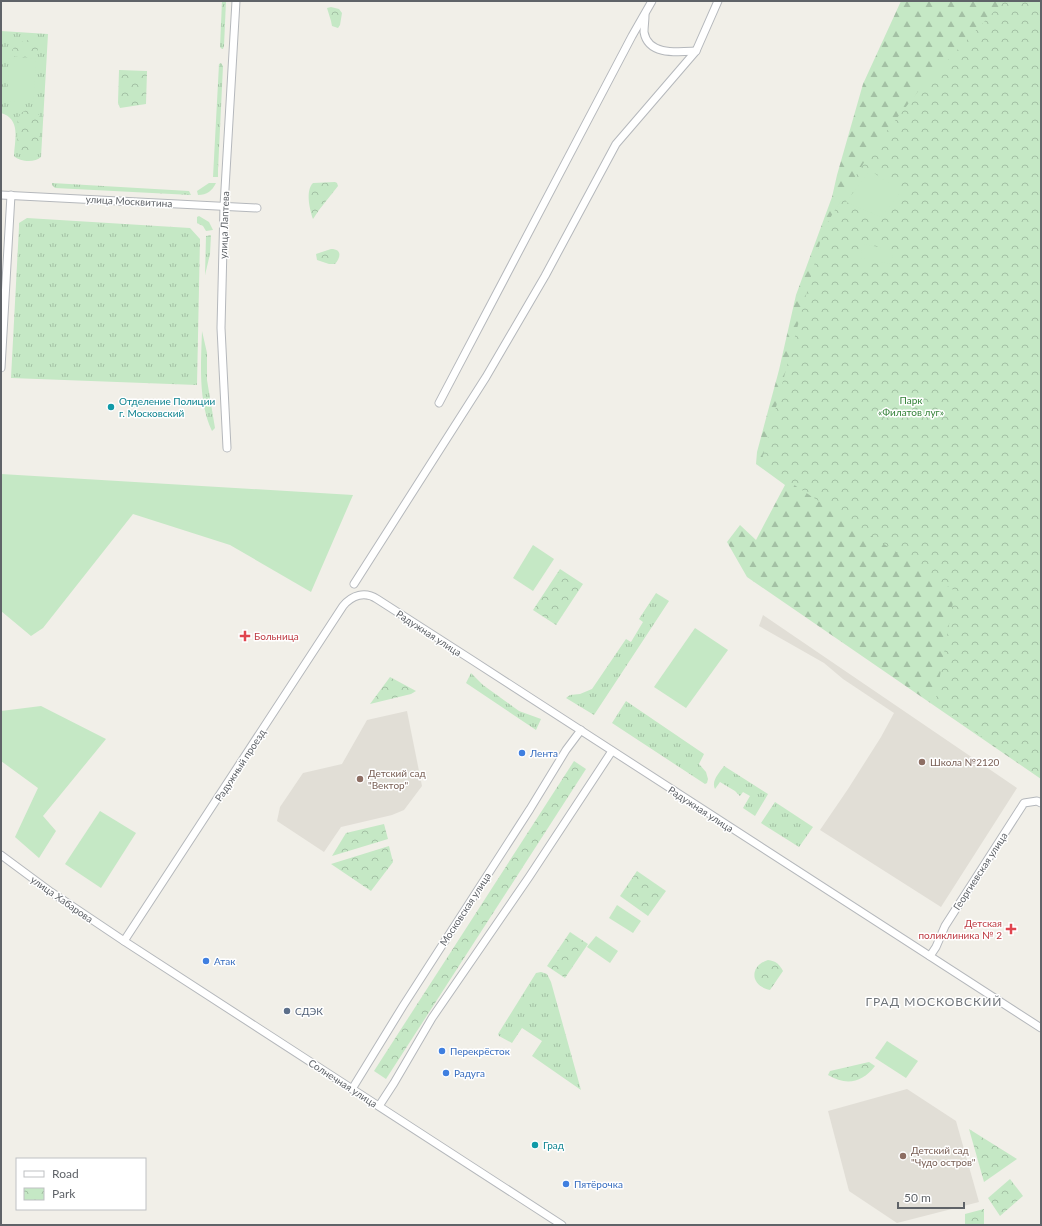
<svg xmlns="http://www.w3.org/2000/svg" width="1042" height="1226" viewBox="0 0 1042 1226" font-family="Lato,sans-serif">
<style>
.education{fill:#e1ded6}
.grass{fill:url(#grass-tufts)}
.forest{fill:url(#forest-firs)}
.park{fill:url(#park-crowns)}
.garden{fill:#c5e8c5}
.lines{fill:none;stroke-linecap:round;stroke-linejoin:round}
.street-casing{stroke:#b5b8bc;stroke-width:9}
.street{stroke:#fff;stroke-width:7}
.culture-dot{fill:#0f9aa8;stroke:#fff;stroke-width:1.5}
.health-dot{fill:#e0444e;stroke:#fff;stroke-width:1.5}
.shop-dot{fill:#3f7fe0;stroke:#fff;stroke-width:1.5}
.education-dot{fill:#8d6e63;stroke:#fff;stroke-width:1.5}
.service-dot{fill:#5c6f8a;stroke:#fff;stroke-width:1.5}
.labels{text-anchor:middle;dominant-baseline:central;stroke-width:3;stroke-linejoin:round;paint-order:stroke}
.street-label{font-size:10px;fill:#5f6368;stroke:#fff}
.park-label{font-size:10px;fill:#348238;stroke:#fff}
.culture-label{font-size:10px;fill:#0d838f;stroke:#fff;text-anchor:start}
.health-label{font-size:10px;fill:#be3a42;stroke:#fff;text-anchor:start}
.shop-label{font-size:10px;fill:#366cbe;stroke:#fff;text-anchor:start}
.education-label{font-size:10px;fill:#785e54;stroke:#fff;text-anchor:start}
.service-label{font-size:10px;fill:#4e5e75;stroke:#fff;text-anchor:start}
.quarter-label{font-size:12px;letter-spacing:1px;fill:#70757a;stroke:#fff}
</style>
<defs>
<pattern id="grass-tufts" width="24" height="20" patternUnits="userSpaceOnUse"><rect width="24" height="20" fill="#c5e8c5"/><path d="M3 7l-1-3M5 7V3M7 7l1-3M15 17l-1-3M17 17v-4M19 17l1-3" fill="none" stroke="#a3c0a4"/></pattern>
<pattern id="forest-firs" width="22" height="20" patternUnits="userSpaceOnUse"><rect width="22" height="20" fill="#c5e8c5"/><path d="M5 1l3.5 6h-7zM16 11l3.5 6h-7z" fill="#a3c0a4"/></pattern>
<pattern id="park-crowns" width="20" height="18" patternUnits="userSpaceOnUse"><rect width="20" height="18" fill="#c5e8c5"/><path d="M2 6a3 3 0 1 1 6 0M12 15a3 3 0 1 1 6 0" fill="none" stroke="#a3c0a4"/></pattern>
</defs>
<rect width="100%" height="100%" fill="#f1efe8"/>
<g class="education">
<path d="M763,615l254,173 -76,119 -121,-77 28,-41 33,-52 13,-24 -51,-34 -19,-16 -65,-37z"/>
<path d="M407,711l15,75 -18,24 -12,5 -51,12 -17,25 -47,-31 3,-14 23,-34 39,-9 25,-44z"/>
<path d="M907,1089l49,32 23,81 -82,21 -48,-32 -21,-80z"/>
</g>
<g class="grass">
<path d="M222,1h4l-2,45 -1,3h-1l-2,-2z"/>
<path d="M1,31l47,3 -7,123c-6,6 -21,5 -27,-1 1,-17 7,-37 -13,-43z"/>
<path d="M221,63l2,3 -5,104v7h-5l6,-113z"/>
<path d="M52,183l137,8 2,4 -136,-7 -3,-3z"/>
<path d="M209,183h7c-4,8 -9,12 -18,12l-1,-4z"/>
<path d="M199,216l10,6 4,8 -7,1 -3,-5 -6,-3v-6z"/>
<path d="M27,218l163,10 10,11 -3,146 -186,-7 8,-151v-4z"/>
<path d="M211,235l-1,19 -5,21 1,-39z"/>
<path d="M202,331l5,22v27l8,48 -3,3c-14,-30 -11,-68 -10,-100z"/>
<path d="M656,593l13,8 -75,114 -28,-17 4,-3 10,-1 12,-5 34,-50 5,3 12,-20 -4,-3z"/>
<path d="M471,673l12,12 36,26 22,8 -5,11 -70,-47z"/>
<path d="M626,701l78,53 -5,10 7,8 2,7 -1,4 -2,1 -93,-61z"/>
<path d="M724,766l44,28 -13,22 -12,-8 7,-12 -7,-4 -3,4 -5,-5 -15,-9 -5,7c-4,-8 4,-16 9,-23z"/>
<path d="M775,802l38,25 -14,20 -38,-24z"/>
<path d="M541,972l6,2 4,8 30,108 -49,-34 10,-15 -20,-13 -10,15 -13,-7 -1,-2 38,-61z"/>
</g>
<path class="forest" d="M901,1h140v778l-294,-202 -20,-35 13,-17 16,15 29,-55 -29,-21 1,-12 22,-82 17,-75 36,-98 5,-22 26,-91z"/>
<g class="park">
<path d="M1004,1h37v777l-106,-74 20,-113 -194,-128 63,-235 47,-77 49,-62z"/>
<path d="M331,7l8,2 3,4 -2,12 -2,3 -6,-2 -1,-5 -4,-13z"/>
<path d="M29,40l6,1 3,5c1,14 -16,12 -25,10l-1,-6c5,-6 9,-9 17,-10z"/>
<path d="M119,70l28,1 -1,33 -26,4 -2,-5z"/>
<path d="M26,110l8,1 5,4v32c-4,8 -15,11 -20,2 -2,-5 -3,-28 0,-32 1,-4 4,-5 7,-7z"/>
<path d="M335,182l2,1 1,3 -19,24 -6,9c-3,-9 -8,-28 0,-36z"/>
<path d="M331,249c11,0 10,8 4,15h-6l-12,-4 -1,-6z"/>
<path d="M560,569l23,15 -27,41 -23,-15z"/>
<path d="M390,677l26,14 -5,3 -41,10z"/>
<path d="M574,761l12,8 -200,310 -12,-8z"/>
<path d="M384,824l4,15 -56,17 14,-23z"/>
<path d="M389,846l4,16 -22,29 -40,-27z"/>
<path d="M637,871l29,20 -18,25 -28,-20z"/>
<path d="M570,932l18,12 -23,34 -18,-12z"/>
<path d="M768,960c8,1 11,4 15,11l-13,19c-20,-4 -21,-24 -2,-30z"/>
<path d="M869,1062l6,4c-13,17 -29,20 -47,9l2,-4z"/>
<path d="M969,1129l48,30 -33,23z"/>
<path d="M1010,1179l13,17 -23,20 -12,-18z"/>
<path d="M984,1209v16h-19v-11z"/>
</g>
<g class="garden">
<path d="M9,58l27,1 -3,43 -26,-1z"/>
<path d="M870,170l31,22 -20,25 -35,-15z"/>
<path d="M863,244l31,6 -3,14 -31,-6z"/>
<path d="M1,474l352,21 -42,97 -81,-47 -97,-31 -90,114 -12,8 -30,-25z"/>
<path d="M533,545l21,14 -21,32 -20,-13z"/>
<path d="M695,628l33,22 -42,58 -32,-21z"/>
<path d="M41,706l65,33 -63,77 13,15 -17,27 -24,-21 23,-49 -37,-27v-50z"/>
<path d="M100,811l36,22 -35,55 -36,-24z"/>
<path d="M617,905l24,16 -8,12 -24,-15z"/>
<path d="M596,936l22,15 -8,12 -23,-16z"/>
<path d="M887,1041l31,20 -12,17 -31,-20z"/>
</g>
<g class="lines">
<defs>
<g id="street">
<path d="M645,15c0,6 -1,11 -1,17 4,24 34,20 52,19"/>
<path d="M1,195l256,13"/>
<path d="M1,368l10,-173"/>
<path d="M439,403l193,-367 20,-35"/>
<path d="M227,448l-6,-120 3,-122 12,-205"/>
<path d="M354,584l132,-207 59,-101 71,-132 80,-93 22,-50"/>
<path d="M1,855l50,37 73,49 438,284"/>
<path d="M124,941l219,-335c9,-11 22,-15 34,-7l95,61 569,368"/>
<path d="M930,956l6,-9 9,-21 79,-123 13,-2 4,2"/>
<path d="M352,1089l51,-83 127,-197 36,-59 15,-20"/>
<path d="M379,1106l15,-23 38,-65 97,-141 83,-126"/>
</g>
</defs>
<use href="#street" class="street-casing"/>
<use href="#street" class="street"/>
</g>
<g class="culture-dot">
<circle cx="111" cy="407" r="4"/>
<circle cx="535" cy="1145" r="4"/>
</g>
<g class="health-dot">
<path d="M243 630h4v4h4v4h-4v4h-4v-4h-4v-4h4z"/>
<path d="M1009 923h4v4h4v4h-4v4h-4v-4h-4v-4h4z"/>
</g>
<g class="shop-dot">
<circle cx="522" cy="753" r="4"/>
<circle cx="206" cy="961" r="4"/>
<circle cx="442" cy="1051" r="4"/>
<circle cx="446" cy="1073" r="4"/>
<circle cx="566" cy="1184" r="4"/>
</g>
<g class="education-dot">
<circle cx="922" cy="762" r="4"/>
<circle cx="360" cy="779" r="4"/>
<circle cx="903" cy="1156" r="4"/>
</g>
<circle class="service-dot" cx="287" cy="1011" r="4"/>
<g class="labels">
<g class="street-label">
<text transform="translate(129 201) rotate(3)">улица Москвитина</text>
<text transform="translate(224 225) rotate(-88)">улица Лаптева</text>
<text transform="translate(429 633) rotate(33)">Радужная улица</text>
<text transform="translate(240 765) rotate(-57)">Радужный проезд</text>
<text transform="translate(701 809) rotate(33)">Радужная улица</text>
<text transform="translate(980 871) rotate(-57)">Георгиевская улица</text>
<text transform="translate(62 899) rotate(35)">улица Хабарова</text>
<text transform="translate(465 909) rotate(-57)">Московская улица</text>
<text transform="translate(343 1083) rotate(33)">Солнечная улица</text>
</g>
<g class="park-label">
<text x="911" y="400">Парк<tspan x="911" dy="12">«Филатов луг»</tspan></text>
</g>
<g class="culture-label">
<text x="119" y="401">Отделение Полиции<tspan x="119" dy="12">г. Московский</tspan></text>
<text x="543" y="1145">Град</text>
</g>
<g class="health-label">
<text x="254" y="636">Больница</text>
<text x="1002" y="923" text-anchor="end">Детская<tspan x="1002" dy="12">поликлиника № 2</tspan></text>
</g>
<g class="shop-label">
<text x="530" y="753">Лента</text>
<text x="214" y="961">Атак</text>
<text x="450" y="1051">Перекрёсток</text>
<text x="454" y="1073">Радуга</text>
<text x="574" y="1184">Пятёрочка</text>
</g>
<g class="education-label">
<text x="930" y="762">Школа №2120</text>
<text x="368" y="773">Детский сад<tspan x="368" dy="12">"Вектор"</tspan></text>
<text x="911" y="1150">Детский сад<tspan x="911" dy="12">"Чудо остров"</tspan></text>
</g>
<g class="service-label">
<text x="295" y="1011">СДЭК</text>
</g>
<g class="quarter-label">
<text x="934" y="1001">ГРАД МОСКОВСКИЙ</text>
</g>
</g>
<rect width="1042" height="1226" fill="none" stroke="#5f6368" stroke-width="4"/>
<rect x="16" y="1158" width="130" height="52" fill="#ffffff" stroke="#bfc1c3"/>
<rect x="24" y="1171" width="20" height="6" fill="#ffffff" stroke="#bfc1c3"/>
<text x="52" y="1178" font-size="12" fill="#5f6368">Road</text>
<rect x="24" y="1188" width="20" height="12" fill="url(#park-crowns)" stroke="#bfc1c3"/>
<text x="52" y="1198" font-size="12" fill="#5f6368">Park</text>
<path d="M898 1202v6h66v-6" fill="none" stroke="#5f6368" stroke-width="2"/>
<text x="904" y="1202" font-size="12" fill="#5f6368" stroke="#ffffff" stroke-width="3" paint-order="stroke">50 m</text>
</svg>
